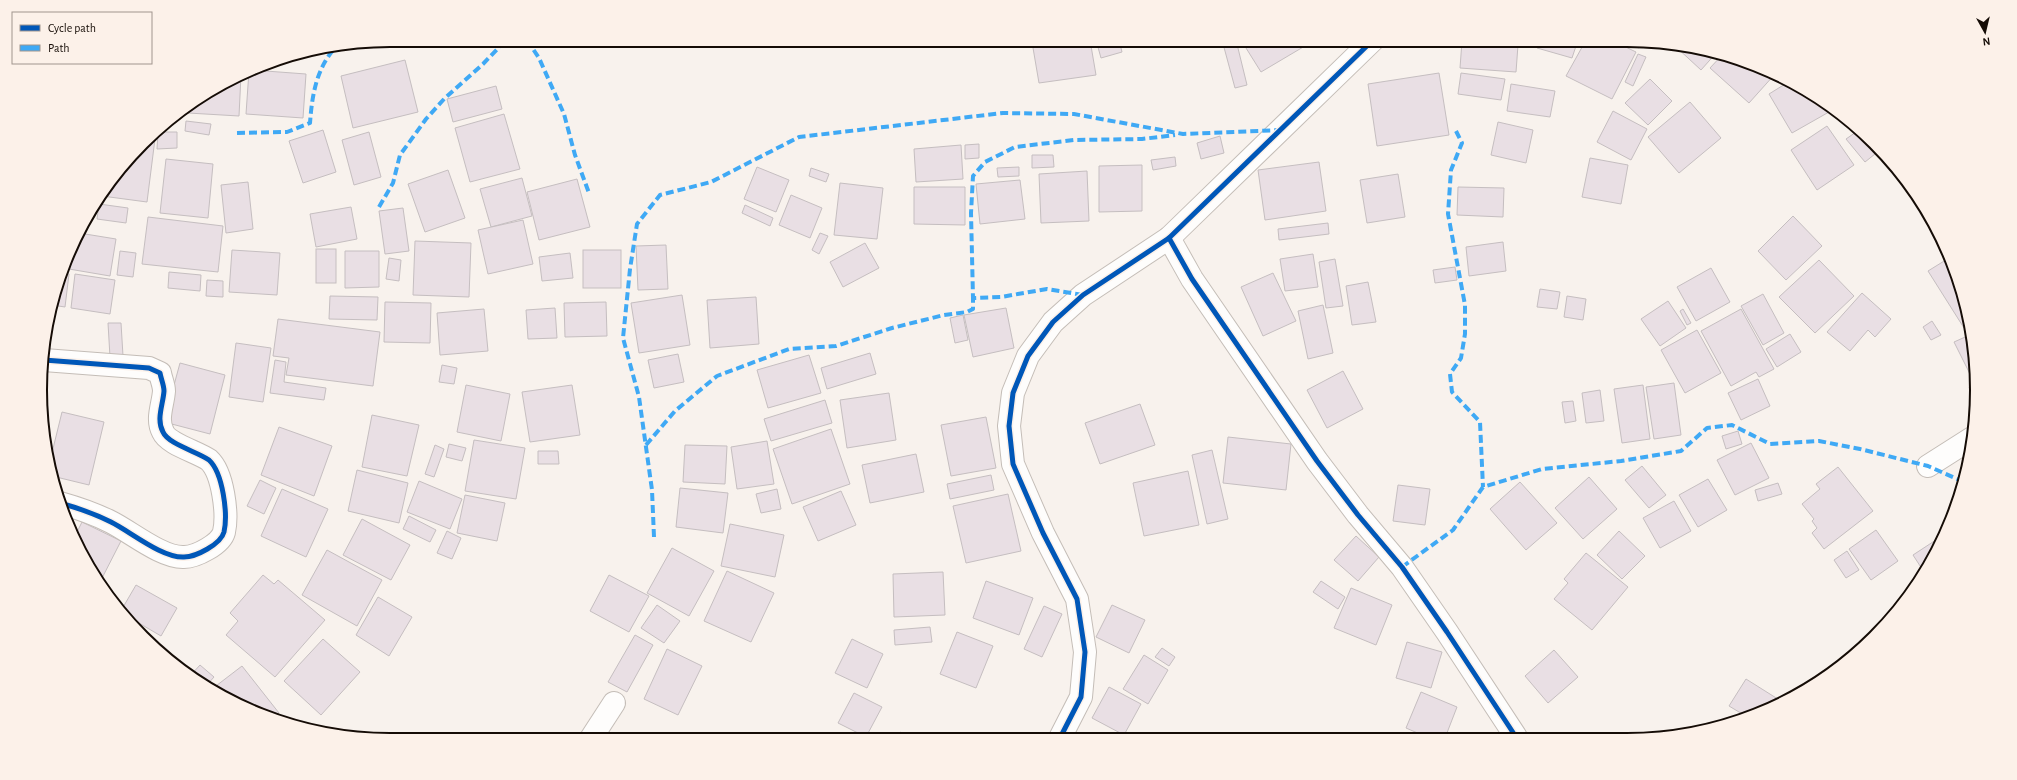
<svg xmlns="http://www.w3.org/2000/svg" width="2017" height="780" viewBox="0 0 2017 780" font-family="'Alegreya Sans',sans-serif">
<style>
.building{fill:#e9dfe4;stroke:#c5bec0}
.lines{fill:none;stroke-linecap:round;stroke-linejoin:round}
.street-casing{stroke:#c4bdb7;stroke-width:24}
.street{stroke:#fefdfc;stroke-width:22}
.quiet{stroke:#3fa9f5;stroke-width:4;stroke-dasharray:8 4;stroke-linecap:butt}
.cycleway-casing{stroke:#fcf1e9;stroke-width:8}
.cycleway{stroke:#0057b8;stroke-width:5}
.rim{fill:none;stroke:#150c06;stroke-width:2}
</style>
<rect width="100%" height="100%" fill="#f8f2ed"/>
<g class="building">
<path d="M1045,40h45l6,35 -57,8 -7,-41z"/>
<path d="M1096,40h23l3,12 -21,6z"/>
<path d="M1222,40h14l11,45 -12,3z"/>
<path d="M1241,40h74l-54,32z"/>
<path d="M1539,40h39l-6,18 -35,-10z"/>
<path d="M1586,40h25l25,12 -24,47 -46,-23z"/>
<path d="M1623,40h4l15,2 -3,6z"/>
<path d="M1462,41l56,4 -2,27 -56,-4z"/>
<path d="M1675,46l42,6 -16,18z"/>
<path d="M1638,54l8,3 -13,29 -8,-4z"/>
<path d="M1723,54l52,20 -26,29 -39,-35z"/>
<path d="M405,60l13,52 -65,16 -12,-52z"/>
<path d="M252,70l54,4 -3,44 -57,-4 3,-43z"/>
<path d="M1439,73l10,62 -72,11 -9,-62z"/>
<path d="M1461,73l44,6 -4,21 -43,-6z"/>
<path d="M241,75l-2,41 -51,-3v-7l27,-19z"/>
<path d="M1650,79l22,22 -24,24 -23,-22z"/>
<path d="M1790,81l34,21 5,10 -37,21 -23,-39z"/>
<path d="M1511,84l44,7 -5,26 -43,-6z"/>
<path d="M496,86l6,23 -49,13 -6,-23z"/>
<path d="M1690,102l31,36 -42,35 -31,-36z"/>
<path d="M1613,111l34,18 -16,31 -34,-18z"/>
<path d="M504,114l16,55 -50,13 -15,-54z"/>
<path d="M186,121l25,3 -2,11 -24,-4z"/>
<path d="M1498,122l35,8 -7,33 -35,-8z"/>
<path d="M1827,126l27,39 -37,25 -26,-40z"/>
<path d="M323,130l13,42 -33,11 -14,-42z"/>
<path d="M1859,130l21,20 -15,12 -19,-23z"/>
<path d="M156,131l-9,71 -45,-6z"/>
<path d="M158,132h19v16l-20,1z"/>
<path d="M369,132l12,45 -27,8 -12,-45z"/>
<path d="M1220,136l4,17 -23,6 -4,-16z"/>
<path d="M979,144v14l-14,1v-14z"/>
<path d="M961,145l2,34 -47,3 -2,-33z"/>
<path d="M1032,155h21l1,12 -22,1z"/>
<path d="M1175,157l1,9 -23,4 -2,-10z"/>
<path d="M1590,158l38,7 -7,39 -39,-7z"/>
<path d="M166,159l47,5 -5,54 -48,-5z"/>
<path d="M1319,162l7,49 -61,9 -7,-50z"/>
<path d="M1142,165v46l-43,1v-46z"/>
<path d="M757,167l32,13 -13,32 -32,-13z"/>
<path d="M1019,167v9l-21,1 -1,-9z"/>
<path d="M811,168l18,6 -3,8 -17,-6z"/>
<path d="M448,170l17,48 -40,14 -17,-48z"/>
<path d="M1087,171l2,50 -48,2 -2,-49z"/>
<path d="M1398,174l7,43 -38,6 -7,-43z"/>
<path d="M522,178l10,38 -41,11 -11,-38z"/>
<path d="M577,179l13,48 -51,13 -12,-48z"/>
<path d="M1020,180l5,39 -45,5 -4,-40z"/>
<path d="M248,182l5,47 -27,4 -5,-48z"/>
<path d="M840,183l43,5 -6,51 -43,-4z"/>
<path d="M914,187h51v38l-51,-1z"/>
<path d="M1458,187l46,1 -1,29 -46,-2z"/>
<path d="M791,195l31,13 -12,30 -31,-13z"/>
<path d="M99,204l29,4 -2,15 -29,-4z"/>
<path d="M745,205l28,13 -3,8 -28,-13z"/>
<path d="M351,207l6,32 -41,8 -6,-33z"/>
<path d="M403,208l6,43 -24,3 -6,-43z"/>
<path d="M1793,216l29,30 -36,34 -28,-29z"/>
<path d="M148,217l75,9 -5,46 -76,-8z"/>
<path d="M523,220l10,44 -45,10 -10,-44z"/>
<path d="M1328,223l1,11 -50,6 -1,-11z"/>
<path d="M79,233l37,6 -6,37 -47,-8z"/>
<path d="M820,233l8,3 -9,18 -7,-4z"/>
<path d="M415,241l56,2 -2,54 -56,-2z"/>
<path d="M1503,242l3,29 -37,5 -3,-29z"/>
<path d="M865,243l14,25 -36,19 -13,-25z"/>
<path d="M666,245l2,44 -30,1 -2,-44z"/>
<rect x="316" y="249" width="20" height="34"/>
<path d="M232,250l48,3 -3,42 -48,-3z"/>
<rect x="583" y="250" width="38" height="38"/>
<path d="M120,251l16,2 -3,24 -16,-2z"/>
<path d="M345,251h34v36l-34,1z"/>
<path d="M570,253l3,25 -31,3 -3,-24z"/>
<path d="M1313,254l5,33 -33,4 -5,-32z"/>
<path d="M389,258l12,2 -2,21 -13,-2z"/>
<path d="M1949,258l9,20 11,47 -5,3 -36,-57z"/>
<path d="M1335,259l8,47 -17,2 -7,-46z"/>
<path d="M1819,260l35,36 -39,37 -36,-36z"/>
<path d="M1455,267l2,13 -22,3 -2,-13z"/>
<path d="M1711,268l19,34 -34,19 -19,-34z"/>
<path d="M169,272l32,3 -1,16 -32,-3z"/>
<path d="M61,273l8,1 -4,33 -13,-2z"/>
<path d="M1273,273l23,48 -33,15 -22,-49z"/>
<path d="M75,274l40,6 -5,34 -39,-6z"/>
<path d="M207,280l16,1v16l-17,-1z"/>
<path d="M1368,282l8,40 -24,3 -6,-39z"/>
<path d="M1540,289l20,3 -3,17 -20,-2z"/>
<path d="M1862,293l29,26 -16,18 -7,-7 -18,21 -23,-19z"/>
<path d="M1763,294l21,39 -21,12 -22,-39z"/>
<path d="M682,295l8,50 -51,8 -8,-50z"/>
<path d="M330,296l48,1 -1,23 -48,-1z"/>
<path d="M1567,296l19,3 -3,21 -19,-3z"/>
<path d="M756,297l3,47 -49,4 -3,-48z"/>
<path d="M1668,301l18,27 -26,18 -19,-27z"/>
<path d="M385,302l46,1 -1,40 -46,-1z"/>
<path d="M606,302l1,34 -42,1 -1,-34z"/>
<path d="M1323,305l10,48 -25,6 -10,-48z"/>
<path d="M555,308l2,30 -29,1 -2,-29z"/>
<path d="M1006,308l8,40 -41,9 -9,-42z"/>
<path d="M484,309l4,42 -48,4 -3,-42z"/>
<path d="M1683,309l8,14 -4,2 -7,-14z"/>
<path d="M1741,309l33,60 -15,8 -3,-5 -25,14 -30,-55z"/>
<path d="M963,315l5,25 -13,3 -5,-25z"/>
<path d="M278,319l102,13 -7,54 -87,-11 3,-17 -16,-2z"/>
<path d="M1932,321l9,14 -10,5 -8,-13z"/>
<path d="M108,323h13l2,33 -13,1z"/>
<path d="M1697,330l24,43 -36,20 -24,-43z"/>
<path d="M1790,334l11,18 -24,15 -11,-18z"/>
<path d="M1972,334l2,11 1,34 -2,1 -19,-38z"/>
<path d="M236,343l35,5 -8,54 -34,-5z"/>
<path d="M870,353l6,21 -49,15 -6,-21z"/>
<path d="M678,354l6,28 -30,6 -6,-28z"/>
<path d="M809,355l12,38 -53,15 -11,-38z"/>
<path d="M275,360l11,2 -2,20 42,6 -2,12 -54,-7z"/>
<path d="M180,363l45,12 -15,59 -46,-12z"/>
<path d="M442,365l15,3 -3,16 -15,-2z"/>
<path d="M1343,371l20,38 -36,19 -20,-38z"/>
<path d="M1758,379l12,27 -29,14 -13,-27z"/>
<path d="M1674,383l7,52 -27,4 -8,-52z"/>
<path d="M1975,384l1,15 -7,-12z"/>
<path d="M466,385l44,9 -9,47 -44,-9z"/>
<path d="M572,385l8,50 -50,7 -8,-50z"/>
<path d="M1643,385l7,54 -28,4 -8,-54z"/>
<path d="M1600,390l4,31 -18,2 -4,-30z"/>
<path d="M889,393l7,47 -49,8 -7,-48z"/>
<path d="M825,400l7,23 -61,18 -7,-22z"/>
<path d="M1573,401l3,20 -11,2 -3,-21z"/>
<path d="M1140,404l15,41 -55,19 -15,-41z"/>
<path d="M62,412l42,10 -15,63 -37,-9 -3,-11z"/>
<path d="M372,415l47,10 -12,51 -45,-9z"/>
<path d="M986,417l10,51 -45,8 -10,-51z"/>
<path d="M279,427l53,19 -18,50 -53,-21z"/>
<path d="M831,429l19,55 -58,20 -19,-55z"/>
<path d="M1738,431l4,13 -16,5 -4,-13z"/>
<path d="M1228,437l63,7 -5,46 -63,-7z"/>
<path d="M474,440l51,8 -9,51 -51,-8z"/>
<path d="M767,441l7,43 -37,5 -6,-42z"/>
<path d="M1751,443l18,35 -34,17 -18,-35z"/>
<path d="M449,444l17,4 -4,13 -16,-4z"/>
<path d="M435,445l9,4 -10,28 -9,-3z"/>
<path d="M685,445l42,1 -2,38 -42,-2z"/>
<path d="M1212,450l16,69 -21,5 -15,-69z"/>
<path d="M538,451h20l1,13h-21z"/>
<path d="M916,454l8,38 -54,11 -8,-38z"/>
<path d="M1642,466l24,29 -17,13 -24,-28z"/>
<path d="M1838,467l35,44 -49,38 -12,-16 5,-5 -5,-7 2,-2 -12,-15 18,-15 -4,-5z"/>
<path d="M357,470l51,13 -9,40 -51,-12z"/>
<path d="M1188,471l11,54 -55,11 -11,-53z"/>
<path d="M991,475l3,15 -44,9 -3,-15z"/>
<path d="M1589,477l28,32 -34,30 -28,-31z"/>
<path d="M1708,479l19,31 -29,17 -19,-32z"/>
<path d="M260,480l16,8 -12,26 -17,-8z"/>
<path d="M419,481l43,18 -12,30 -43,-17z"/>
<path d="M1520,482l37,41 -31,27 -36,-41z"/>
<path d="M1778,483l4,11 -24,7 -3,-11z"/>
<path d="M1398,485l32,4 -5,36 -32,-4z"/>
<path d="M680,488l48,5 -5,40 -47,-6z"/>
<path d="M282,489l46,20 -22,48 -45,-21z"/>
<path d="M777,489l4,20 -20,4 -5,-19z"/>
<path d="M841,491l15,34 -38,16 -15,-34z"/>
<path d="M1008,494l13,57 -55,12 -13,-57z"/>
<path d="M465,495l40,8 -8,38 -40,-8z"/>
<path d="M1674,501l17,30 -31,17 -17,-30z"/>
<path d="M409,516l27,14 -6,12 -27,-13z"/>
<path d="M362,519l48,26 -19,35 -48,-25z"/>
<path d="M82,522l39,19 -22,43 -25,-46z"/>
<path d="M730,524l54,11 -9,42 -54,-11z"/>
<path d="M1876,530l22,31 -27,19 -22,-31z"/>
<path d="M447,531l14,7 -9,21 -15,-6z"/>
<path d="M1619,531l26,25 -23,23 -25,-24z"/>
<path d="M1356,536l23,21 -21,24 -24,-21z"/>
<path d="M1942,536l-12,29 -6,7 -11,-17z"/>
<path d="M672,548l42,23 -25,45 -42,-23z"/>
<path d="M327,550l55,30 -25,46 -55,-31z"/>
<path d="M1847,551l12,19 -13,8 -12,-18z"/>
<path d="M1586,553l42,34 -36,43 -38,-31 14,-16 -4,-4z"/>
<path d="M727,571l47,22 -23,49 -47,-21z"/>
<path d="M943,572l2,43 -51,2 -1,-43z"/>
<path d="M263,575l11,9 4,-4 47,40 -50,57 -49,-42 12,-14 -8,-8z"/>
<path d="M609,575l40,21 -20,36 -39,-21z"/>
<path d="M986,581l47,17 -14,37 -46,-17z"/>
<path d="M1321,581l24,16 -7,12 -25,-17z"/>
<path d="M136,585l41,23 -16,28 -29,-17 -10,-10z"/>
<path d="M1351,588l41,17 -16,40 -42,-17z"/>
<path d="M378,597l34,20 -23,39 -33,-21z"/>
<path d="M657,605l23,16 -16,22 -23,-15z"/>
<path d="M1112,605l33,15 -16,33 -33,-16z"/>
<path d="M1044,606l18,8 -20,43 -18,-8z"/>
<path d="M930,627l2,15 -37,3 -1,-15z"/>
<path d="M957,632l36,14 -17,42 -36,-14z"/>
<path d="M635,635l18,10 -26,47 -19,-10z"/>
<path d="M323,639l37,33 -39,43 -37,-34z"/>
<path d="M852,639l31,15 -16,34 -32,-15z"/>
<path d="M1407,642l35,10 -11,36 -35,-10z"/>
<path d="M1162,648l13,9 -6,9 -14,-9z"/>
<path d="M667,649l35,17 -24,49 -34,-16z"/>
<path d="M1554,650l24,27 -30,26 -23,-27z"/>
<path d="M1144,655l24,15 -20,34 -25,-15z"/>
<path d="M200,665l14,12 -8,9 -16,-10z"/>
<path d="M242,666l37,47 -6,5 -38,-14 -23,-15z"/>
<path d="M1746,679l35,22 -2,4 -35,10 -15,-9z"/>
<path d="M1109,687l32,17 -17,31 -32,-17z"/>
<path d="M1421,692l36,15 -12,31h-16l-23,-10z"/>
<path d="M854,693l28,14 -16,30 -28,-14z"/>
<path d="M290,718l5,8 -12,-4z"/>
<path d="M900,732l11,7h-15z"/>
</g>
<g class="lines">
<defs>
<g id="street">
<path d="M1169,238l23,41 125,182 41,54 44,52 45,65 69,105"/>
<path d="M44,360l105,8 11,5c1,6 4,12 4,18 -1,14 -8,28 -1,41 5,12 35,20 46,28 14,13 19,54 15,72 -3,12 -28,25 -40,25 -22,1 -53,-25 -73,-35 -16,-8 -33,-14 -51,-19"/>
<path d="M1928,466l44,-28"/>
<path d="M1060,738l21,-41 4,-45 -8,-53 -34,-66 -30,-69 -4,-38 4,-33 15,-37 25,-34 30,-27 86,-57 204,-198"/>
<path d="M590,740l24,-37"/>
</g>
</defs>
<use href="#street" class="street-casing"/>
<use href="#street" class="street"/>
<g class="quiet">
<path d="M527,40l12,18 25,56 11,41 14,38"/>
<path d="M1456,131l6,12 -11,27 -3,44 17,91v29l-4,24 -11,16 2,18 28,30 3,65"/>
<path d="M237,133l50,-1 23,-9c2,-27 6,-53 24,-74"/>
<path d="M379,207l14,-24 7,-28 26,-36 19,-21 38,-34 23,-24"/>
<path d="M1083,295l-36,-6 -46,8 -28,1 -2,-85 2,-37 12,-14 30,-15 59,-7 68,-1 33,-4"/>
<path d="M646,445l29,-34 42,-35 72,-27 47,-3 56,-18 52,-13 23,-3 6,-3v-11"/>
<path d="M654,537l-2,-47 -13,-93 -16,-59 7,-69 7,-45 23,-29 51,-13 88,-45 204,-24 71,1 109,20 98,-4"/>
<path d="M1402,567l51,-37 30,-43 59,-18 79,-8 60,-10 26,-23 25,-3 38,19 49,-3 41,8 68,17 36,16"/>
</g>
<defs>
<g id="cycleway">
<path d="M1169,238l23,41 125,182 41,54 44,52 45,65 69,105"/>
<path d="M44,360l105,8 11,5c1,6 4,12 4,18 -1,14 -8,28 -1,41 5,12 35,20 46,28 14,13 19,54 15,72 -3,12 -28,25 -40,25 -22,1 -53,-25 -73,-35 -16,-8 -33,-14 -51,-19"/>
<path d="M1060,738l21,-41 4,-45 -8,-53 -34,-66 -30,-69 -4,-38 4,-33 15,-37 25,-34 30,-27 86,-57 204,-198"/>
</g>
</defs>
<use href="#cycleway" class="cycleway-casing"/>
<use href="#cycleway" class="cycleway"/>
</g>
<path d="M0 0H2017V780H0ZM390 47H1627A343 343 0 0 1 1970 390V390A343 343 0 0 1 1627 733H390A343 343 0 0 1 47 390V390A343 343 0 0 1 390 47Z" fill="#fcf1e9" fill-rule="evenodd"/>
<path class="rim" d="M390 47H1627A343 343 0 0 1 1970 390V390A343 343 0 0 1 1627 733H390A343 343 0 0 1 47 390V390A343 343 0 0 1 390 47Z"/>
<rect x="12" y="12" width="140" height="52" fill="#fcf1e9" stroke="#a0958e"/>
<rect x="20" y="25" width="20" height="6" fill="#0057b8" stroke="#a0958e"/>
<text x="48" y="32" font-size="12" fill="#150c06">Cycle path</text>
<rect x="20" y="45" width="20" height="6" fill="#3fa9f5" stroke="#a0958e"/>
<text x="48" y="52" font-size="12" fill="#150c06">Path</text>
<g transform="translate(1985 32) rotate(172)" stroke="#fcf1e9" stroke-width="3" paint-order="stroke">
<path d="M0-3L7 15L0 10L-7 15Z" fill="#150c06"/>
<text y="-6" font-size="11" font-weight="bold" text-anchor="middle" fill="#150c06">N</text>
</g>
</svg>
